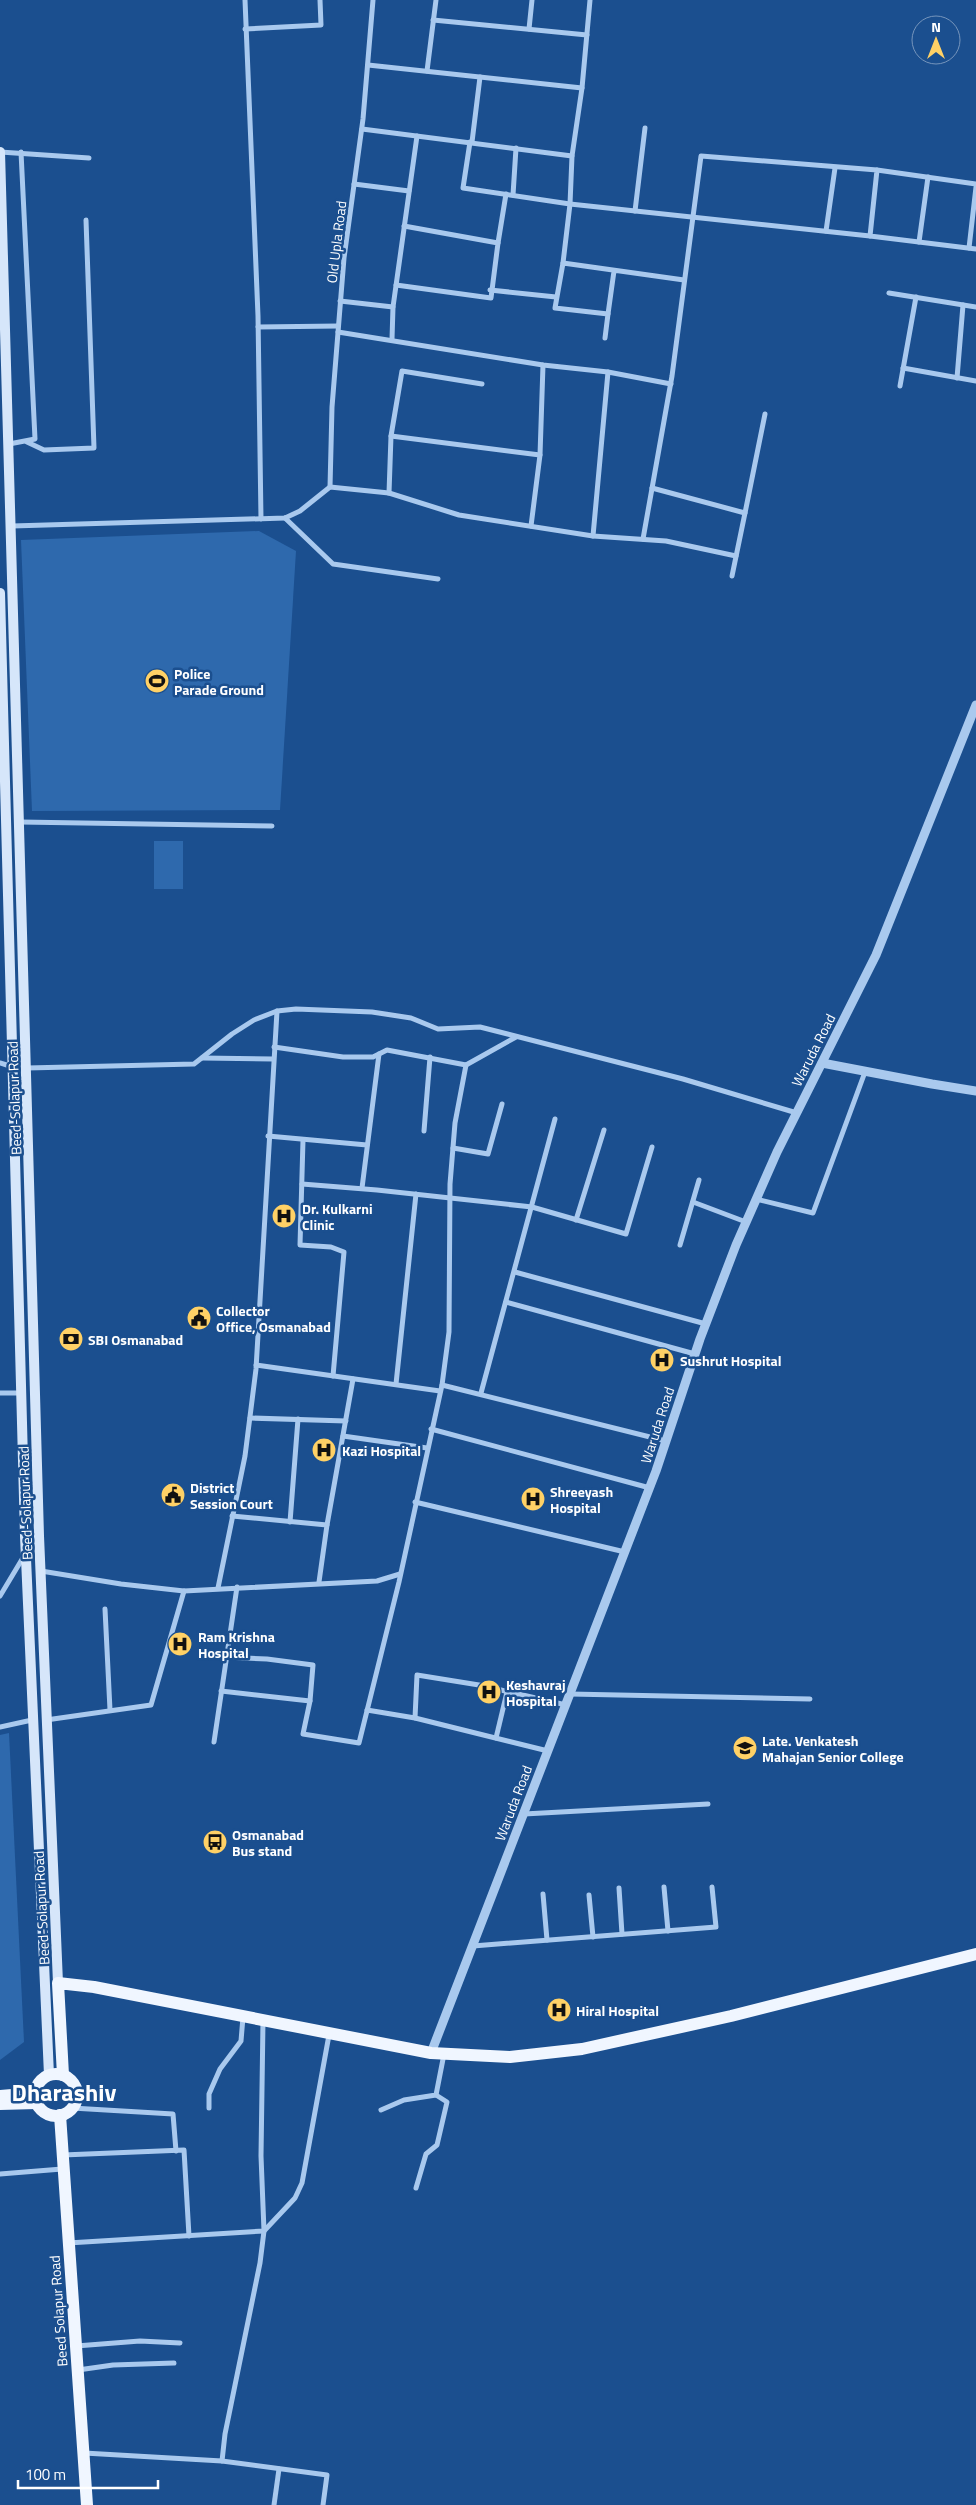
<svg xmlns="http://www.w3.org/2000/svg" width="976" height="2505" viewBox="0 0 976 2505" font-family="'Titillium Web',sans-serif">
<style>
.green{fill:#2e69ad}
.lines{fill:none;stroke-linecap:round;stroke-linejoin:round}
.minor{stroke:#a9c9ee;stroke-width:5}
.tertiary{stroke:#a9c9ee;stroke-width:9}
.secondary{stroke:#d6e6fa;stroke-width:10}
.primary{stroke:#f0f6ff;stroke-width:12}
.labels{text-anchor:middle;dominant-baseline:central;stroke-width:5;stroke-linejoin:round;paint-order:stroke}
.street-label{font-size:14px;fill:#fff;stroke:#1b4f8f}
.poi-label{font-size:14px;font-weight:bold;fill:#fff;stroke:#1b4f8f;text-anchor:start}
.town-label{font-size:24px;font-weight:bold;fill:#fff;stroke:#1b4f8f}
</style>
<rect width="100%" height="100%" fill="#1b4f8f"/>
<g class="green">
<path d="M259,531l37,20 -16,259 -248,1 -11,-271z"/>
<rect x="154" y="841" width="29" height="48"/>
<path d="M9,1733l15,309 -24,18v-325z"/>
</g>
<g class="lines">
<g class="minor">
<path d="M245,0l13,316 3,203"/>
<path d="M433,20l154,15"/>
<path d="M245,29l76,-4 -1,-25"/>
<path d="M529,29l3,-29"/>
<path d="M368,65l214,23"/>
<path d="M427,71l9,-71"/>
<path d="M362,129l210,27"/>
<path d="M470,142l-7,46 107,16 300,32"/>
<path d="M472,142l8,-65"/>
<path d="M0,152l89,6"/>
<path d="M877,170l99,14"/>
<path d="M354,184l55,7"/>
<path d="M513,195l3,-47"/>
<path d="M635,211l10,-83"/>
<path d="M826,231l9,-63"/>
<path d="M919,242l9,-65"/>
<path d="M498,243l8,-49"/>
<path d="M969,248l7,-61"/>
<path d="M563,263l7,-59 2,-48 10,-68 8,-88"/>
<path d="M614,271l-6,43 -53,-6 8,-45 121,17"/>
<path d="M396,285l95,13 7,-55 -94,-17"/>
<path d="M490,290l66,7"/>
<path d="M889,293l87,14"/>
<path d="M340,301l53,6 24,-171"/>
<path d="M258,327l80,-1"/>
<path d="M338,332l205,33 65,7 63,12"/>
<path d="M605,338l3,-24"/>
<path d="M392,339l1,-32"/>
<path d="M903,368l73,13"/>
<path d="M957,378l6,-73"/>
<path d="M900,386l16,-89"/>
<path d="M391,436l149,19"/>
<path d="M27,442l17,8 50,-2 -8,-228"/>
<path d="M9,444l26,-5 -14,-287"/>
<path d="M330,487l2,-80 12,-149 19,-139 10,-119"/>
<path d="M652,488l93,25 -13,63"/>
<path d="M389,493l2,-57 11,-65 80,13"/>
<path d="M745,513l20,-99"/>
<path d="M285,518l48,46 105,15"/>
<path d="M12,526l273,-8 15,-7 30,-24 59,6 70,22 134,21 73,5 70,15"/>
<path d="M531,526l9,-71 3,-90"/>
<path d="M593,536l15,-164"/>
<path d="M643,539l29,-163 29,-220 176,14 -7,66 106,13"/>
<path d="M20,822l252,4"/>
<path d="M274,1047l69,10h30l14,-7 79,15 50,-28"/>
<path d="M202,1058l71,1"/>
<path d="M0,1063l13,4"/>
<path d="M27,1068l167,-4 38,-30 22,-14 23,-9 19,-2 76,3 39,6 27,11 42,-2 203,52 114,34"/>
<path d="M424,1131l6,-74"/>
<path d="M268,1136l99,9"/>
<path d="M303,1140l-3,105 31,2 13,5 -11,124"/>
<path d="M453,1148l35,6 14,-50"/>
<path d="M302,1184l75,6 155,17 94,27 26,-87"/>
<path d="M362,1188l17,-134"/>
<path d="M756,1199l57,14 52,-141"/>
<path d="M693,1202l53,20"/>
<path d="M576,1220l28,-90"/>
<path d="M680,1245l19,-65"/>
<path d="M515,1272l191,52"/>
<path d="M506,1302l189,52"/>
<path d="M256,1365l184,26"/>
<path d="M396,1384l20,-190"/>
<path d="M442,1385l224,56"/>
<path d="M0,1393h21"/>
<path d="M481,1393l74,-274"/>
<path d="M250,1418l96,3"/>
<path d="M431,1429l219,59"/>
<path d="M343,1436l84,12"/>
<path d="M415,1502l210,50"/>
<path d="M232,1516l95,9"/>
<path d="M290,1522l8,-103"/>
<path d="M41,1571l80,13 63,7 193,-10 23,-7"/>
<path d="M319,1582l8,-57 26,-146"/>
<path d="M218,1588l27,-132 11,-87 21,-358"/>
<path d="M0,1596l24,-40"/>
<path d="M105,1609l5,101"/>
<path d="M225,1657l42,2 46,6 -3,36 -7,33 56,9 40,-161 43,-197 7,-53 1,-148 5,-61 11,-58"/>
<path d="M221,1691l89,10"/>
<path d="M570,1694l240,5"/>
<path d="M367,1710l48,8 133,33"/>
<path d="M415,1718l2,-43 62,10 87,20"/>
<path d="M46,1720l105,-15 33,-114"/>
<path d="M0,1727l32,-7"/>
<path d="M496,1738l11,-46"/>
<path d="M214,1742l23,-155"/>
<path d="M524,1814l184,-10"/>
<path d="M664,1887l4,44"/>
<path d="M619,1888l3,46"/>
<path d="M543,1894l4,46"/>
<path d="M589,1895l4,42"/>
<path d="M473,1946l243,-19 -4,-40"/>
<path d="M72,2108l101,6 3,37"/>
<path d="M209,2108v-14l11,-25 21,-28 2,-24"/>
<path d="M381,2110l23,-10 32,-5 8,-41"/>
<path d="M63,2155l121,-5 5,86"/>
<path d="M0,2174l62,-5"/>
<path d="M416,2188l10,-34 11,-9 10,-43 -11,-7"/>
<path d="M68,2243l196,-12 31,-33 7,-15 27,-148"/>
<path d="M76,2346l64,-5 40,2"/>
<path d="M78,2370l35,-5 61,-2"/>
<path d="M84,2453l138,8 3,-27 35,-171 4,-32 -3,-75 2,-135"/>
<path d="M222,2461l105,14 -4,30"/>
<path d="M274,2505l5,-36"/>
</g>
<g class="tertiary">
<path d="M822,1063l110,21 44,7"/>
<path d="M431,2053l225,-582 44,-132 36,-94 41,-93 99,-197 100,-250"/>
</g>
<g class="secondary">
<path d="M0,152l39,1384 19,447"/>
<path d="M0,593l25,943 24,539"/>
</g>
<g class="primary">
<circle cx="56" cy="2095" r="21"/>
<path d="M63,2075l-5,-92 36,4 337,66 79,4 72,-8 149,-33 245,-62"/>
<path d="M0,2096l35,-3"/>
<path d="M0,2104l37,-1"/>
<path d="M60,2115l27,390"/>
</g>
</g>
<defs>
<symbol id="stadium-disc" viewBox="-11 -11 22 22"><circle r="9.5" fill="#ffd166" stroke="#1b4f8f"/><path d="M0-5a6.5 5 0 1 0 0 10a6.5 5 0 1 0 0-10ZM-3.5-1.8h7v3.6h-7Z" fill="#111"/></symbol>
<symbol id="hospital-disc" viewBox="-11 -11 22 22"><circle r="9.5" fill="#ffd166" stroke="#1b4f8f"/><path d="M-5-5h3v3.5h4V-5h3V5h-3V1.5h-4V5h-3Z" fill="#111"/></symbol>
<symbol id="civic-disc" viewBox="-11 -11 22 22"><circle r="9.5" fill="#ffd166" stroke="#1b4f8f"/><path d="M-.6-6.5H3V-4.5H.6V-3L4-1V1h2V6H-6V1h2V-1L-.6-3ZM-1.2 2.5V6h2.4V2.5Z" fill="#111"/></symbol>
<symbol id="bank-disc" viewBox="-11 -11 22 22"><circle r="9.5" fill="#ffd166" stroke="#1b4f8f"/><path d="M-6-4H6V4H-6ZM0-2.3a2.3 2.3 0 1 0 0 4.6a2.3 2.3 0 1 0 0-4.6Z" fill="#111"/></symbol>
<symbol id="university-disc" viewBox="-11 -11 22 22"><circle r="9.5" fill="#ffd166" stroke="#1b4f8f"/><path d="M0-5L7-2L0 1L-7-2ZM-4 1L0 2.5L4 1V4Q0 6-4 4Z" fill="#111"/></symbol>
<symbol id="bus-disc" viewBox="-11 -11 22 22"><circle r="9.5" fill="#ffd166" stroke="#1b4f8f"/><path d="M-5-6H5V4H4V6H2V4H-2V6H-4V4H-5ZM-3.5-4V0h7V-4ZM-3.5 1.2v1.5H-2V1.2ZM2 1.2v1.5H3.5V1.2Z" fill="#111"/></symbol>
</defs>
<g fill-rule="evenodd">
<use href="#stadium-disc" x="143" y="667" width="28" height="28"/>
<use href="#hospital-disc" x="270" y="1202" width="28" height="28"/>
<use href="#civic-disc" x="185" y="1304" width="28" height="28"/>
<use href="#bank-disc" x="57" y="1325" width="28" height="28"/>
<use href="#hospital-disc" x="648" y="1346" width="28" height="28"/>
<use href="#hospital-disc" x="310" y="1436" width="28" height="28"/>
<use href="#civic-disc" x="159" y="1481" width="28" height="28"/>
<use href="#hospital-disc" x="519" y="1485" width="28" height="28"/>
<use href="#hospital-disc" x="166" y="1630" width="28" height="28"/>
<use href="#hospital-disc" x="475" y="1678" width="28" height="28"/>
<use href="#university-disc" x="731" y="1734" width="28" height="28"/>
<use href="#bus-disc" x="201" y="1828" width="28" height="28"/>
<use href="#hospital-disc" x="545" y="1996" width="28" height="28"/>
</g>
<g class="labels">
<g class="street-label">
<text transform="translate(336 242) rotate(-83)">Old Upla Road</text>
<text transform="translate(813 1050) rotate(-63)">Waruda Road</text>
<text transform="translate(14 1098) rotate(-92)">Beed-Solapur Road</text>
<text transform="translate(657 1425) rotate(-72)">Waruda Road</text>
<text transform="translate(25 1503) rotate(-92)">Beed-Solapur Road</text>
<text transform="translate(513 1803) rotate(-69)">Waruda Road</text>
<text transform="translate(41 1908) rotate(-93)">Beed-Solapur Road</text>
<text transform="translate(58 2311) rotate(-94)">Beed Solapur Road</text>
</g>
<g class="poi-label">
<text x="174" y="673">Police<tspan x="174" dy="16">Parade Ground</tspan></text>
<text x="302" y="1208">Dr. Kulkarni<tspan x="302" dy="16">Clinic</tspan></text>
<text x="216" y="1310">Collector<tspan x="216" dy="16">Office, Osmanabad</tspan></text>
<text x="88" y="1339">SBI Osmanabad</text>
<text x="680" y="1360">Sushrut Hospital</text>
<text x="342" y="1450">Kazi Hospital</text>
<text x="190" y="1487">District<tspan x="190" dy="16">Session Court</tspan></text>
<text x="550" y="1491">Shreeyash<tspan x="550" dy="16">Hospital</tspan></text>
<text x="198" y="1636">Ram Krishna<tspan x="198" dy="16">Hospital</tspan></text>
<text x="506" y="1684">Keshavraj<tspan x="506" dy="16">Hospital</tspan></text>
<text x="762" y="1740">Late. Venkatesh<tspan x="762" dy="16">Mahajan Senior College</tspan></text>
<text x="232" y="1834">Osmanabad<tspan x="232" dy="16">Bus stand</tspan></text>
<text x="576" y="2010">Hiral Hospital</text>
</g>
<g class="town-label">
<text x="64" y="2092">Dharashiv</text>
</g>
</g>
<g transform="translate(936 40)"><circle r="24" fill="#1b4f8f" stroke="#7695bc"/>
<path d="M0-4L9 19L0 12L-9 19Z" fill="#ffd166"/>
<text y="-8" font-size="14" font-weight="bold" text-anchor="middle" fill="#ffffff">N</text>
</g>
<path d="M18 2480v8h140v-8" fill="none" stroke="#ffffff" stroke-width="2.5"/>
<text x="25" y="2480" font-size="15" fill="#ffffff" stroke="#1b4f8f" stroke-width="4" paint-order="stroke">100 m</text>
</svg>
